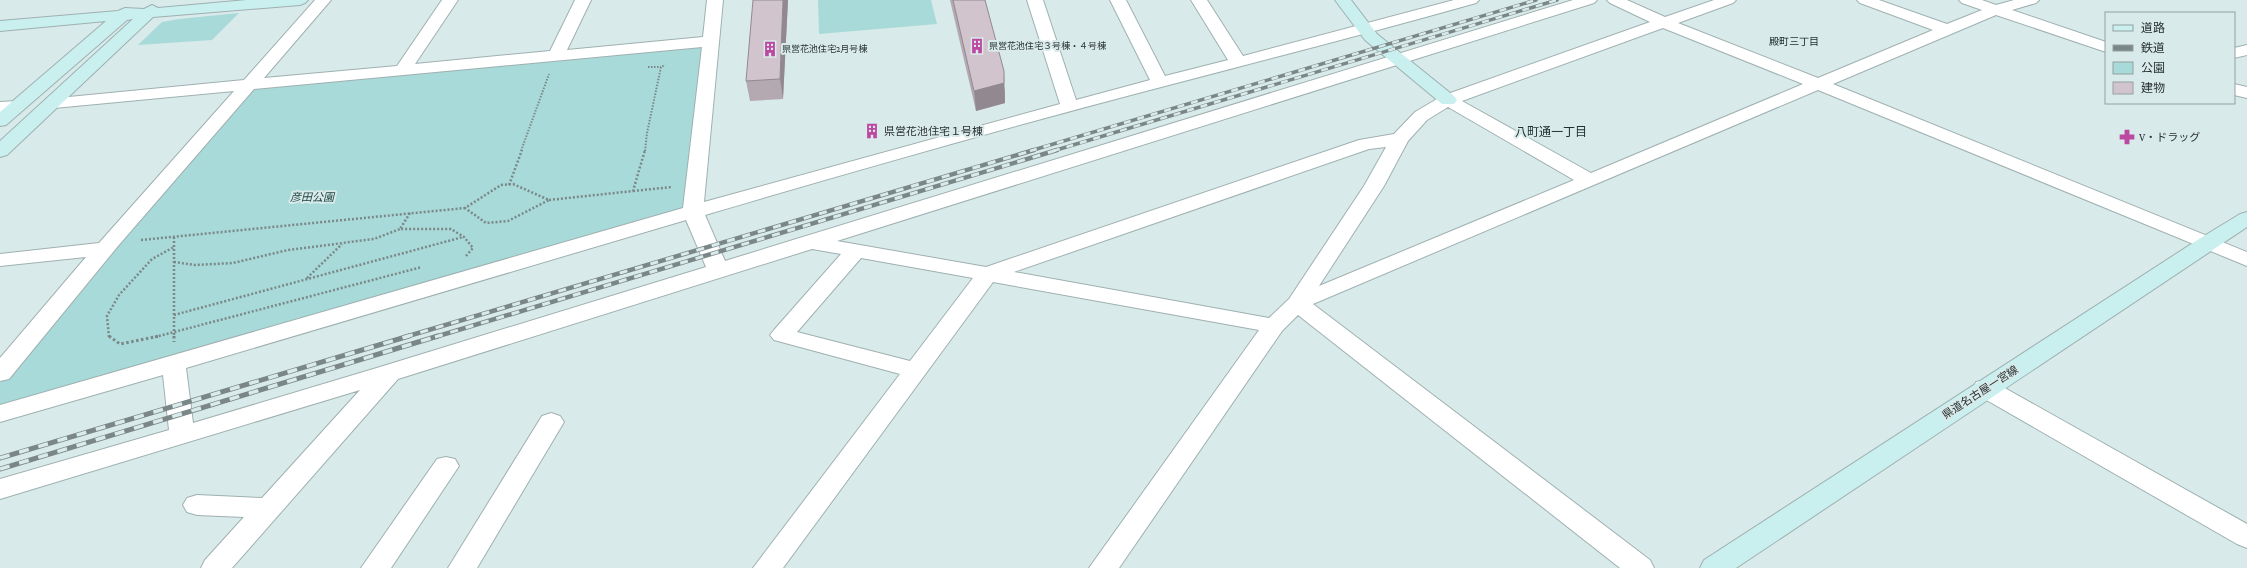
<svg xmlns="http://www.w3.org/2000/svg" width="2247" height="568" viewBox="0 0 2247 568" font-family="'Crimson Pro','Noto Sans JP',serif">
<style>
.green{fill:#a7dad9}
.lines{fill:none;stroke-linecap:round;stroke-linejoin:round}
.street-casing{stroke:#9fb0b0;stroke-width:2}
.secondary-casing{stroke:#9fb0b0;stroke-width:2}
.path-far2{stroke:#7c8888;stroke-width:2;stroke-dasharray:1.5 1.5;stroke-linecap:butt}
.path-far1{stroke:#7c8888;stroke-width:2.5;stroke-dasharray:2 2;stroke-linecap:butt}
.path{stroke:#7c8888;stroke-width:3;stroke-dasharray:2.5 2.5;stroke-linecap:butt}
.street{fill:#fff;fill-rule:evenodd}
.secondary{fill:#c9efef;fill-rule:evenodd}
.rail-far2-casing{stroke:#7b8787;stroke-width:3.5}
.rail-far1-casing{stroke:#7b8787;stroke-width:4.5}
.rail-casing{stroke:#7b8787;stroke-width:5}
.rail-far2{stroke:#d9eaea;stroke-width:2.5;stroke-dasharray:7;stroke-linecap:butt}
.rail-far1{stroke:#d9eaea;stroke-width:3;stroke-dasharray:8;stroke-linecap:butt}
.rail{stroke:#d9eaea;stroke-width:3.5;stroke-dasharray:10;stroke-linecap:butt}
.wall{fill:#b4a9b0}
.shaded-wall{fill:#928990}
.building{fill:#d1c4cd;stroke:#928990}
.labels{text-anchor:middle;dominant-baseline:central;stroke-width:4;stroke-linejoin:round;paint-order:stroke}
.far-poi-label{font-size:9px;fill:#2a3131;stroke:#d9eaea;text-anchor:start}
.far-neighbourhood-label{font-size:10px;fill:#212f2f;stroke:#d9eaea}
.poi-label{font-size:11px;fill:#2a3131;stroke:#d9eaea;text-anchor:start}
.park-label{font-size:11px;font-style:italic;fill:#1f4444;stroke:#d9eaea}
.street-label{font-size:11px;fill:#2a3131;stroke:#d9eaea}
.neighbourhood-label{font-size:12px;fill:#212f2f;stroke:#d9eaea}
</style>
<rect width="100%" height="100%" fill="#d9eaea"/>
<g class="green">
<path d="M818,0h113l6,24 -118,10z"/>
<path d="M239,13l-27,27 -74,5 24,-23 17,-3z"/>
<path d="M708,42l-21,127 1,15 -4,10 1,15 -685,201v-28l253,-296z"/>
</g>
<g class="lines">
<defs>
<g id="street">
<path d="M315,0h16l-67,78 133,-12 45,-66h16l-43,64 135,-13 25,-51h16l-24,50 136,-13 4,-37h16l-19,202 356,-98 -33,-104h16l33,100 74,-20 -40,-80h16l39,76 63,-16 -37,-60h16l36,56 211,-56h25l-3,3c-109,31 -220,59 -330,88 -148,39 -295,81 -441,124l20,46 848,-261h24l-3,3 -757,238 149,26 373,-127 35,-6 21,-22 27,-16 208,-74 -40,-19 -3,-3h20l38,17 49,-17h22l-3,3 -55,20 140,55 115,-48 -73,-27 -3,-3h22l68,24 35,-14 -20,-7 -3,-3h23l14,5 18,-5h25l-3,3 -24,7 94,32v10l-110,-37 -163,69 414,168v14l-429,-176 -505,214 337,256 4,8h-34l-322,-253 -16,16 -163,237h-30l170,-238 -266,-48 -210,286h-30l147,-194 -126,-34 -4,-5 4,-5 67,-76 -29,-5 -414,130 -166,189h-31l4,-8 39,-43 -47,-2 -10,-3 -4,-7 4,-7 10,-3 65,3 98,-108 -360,109v-20l169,-49 -6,-55 -163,47v-17l683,-197 19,-161 -448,42 -136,157 -109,133 -9,2v-23l86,-101 -86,9v-12l99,-11 135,-152 -180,17 -6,-1 -3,-4 3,-4 196,-19zM1663,28l140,56 -212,89 -129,-72zM1448,107l126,73 -255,106 65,-100 24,-45 19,-21zM1386,147l-22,39 -75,113 -20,19 -255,-46 355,-123zM686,220l20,47 -326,100 -187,56 -7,-55zM861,258l112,20 -63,83 -113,-29z"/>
<path d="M2247,45v10l-13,3v-10z"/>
<path d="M2234,84l13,3v11l-13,-3z"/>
<path d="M17,101l6,1 3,4 -3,4 -23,2v-10z"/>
<path d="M1985,380l9,2 253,142v24l-10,-4 -261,-150 -3,-6 3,-6z"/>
<path d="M551,413l9,3 4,6 -87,146h-29l94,-152z"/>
<path d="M446,457l9,2 4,7 -68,102h-30l76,-109z"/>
</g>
<g id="secondary">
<path d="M247,0h61l-3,3 -5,2 -147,12 -146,138 -7,2v-16l133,-122 -6,1 -121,105 -6,1v-14l106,-91 -106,10v-10l118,-10 7,-3 19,1 8,-4 6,3z"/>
<path d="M1335,0h16l26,34 77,62 3,4 -3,4h-12l-77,-64z"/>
<path d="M2247,212v15l-511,341h-36l4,-8 495,-321 41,-25z"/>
</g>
</defs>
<use href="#street" class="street-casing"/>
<use href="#secondary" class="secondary-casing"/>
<g class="path-far2">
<path d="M648,67h13"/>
<path d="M521,151l28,-77"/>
<path d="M645,151l2,-18 14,-66 4,-2"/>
</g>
<g class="path-far1">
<path d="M513,184l36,16 -41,21 -22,2 -21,-15 36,-23z"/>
<path d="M509,185l13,-35"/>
<path d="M633,191l39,-4"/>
<path d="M549,200l84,-9 12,-41"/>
<path d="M410,213l-10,16h51l13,8 9,11 -7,8"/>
<path d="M174,237v100"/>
<path d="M141,240l324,-32"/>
<path d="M174,262l21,3 38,-2 55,-13 86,-11 26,-10"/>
<path d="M307,278l35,-34"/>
<path d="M174,315l289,-78"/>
<path d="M109,337l-2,-21 12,-21 33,-36 22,-12"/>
<path d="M155,337l267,-70"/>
</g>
<g class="path">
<path d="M109,336l11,8 39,-8"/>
<path d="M174,336v6"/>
</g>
<use href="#street" class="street"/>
<use href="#secondary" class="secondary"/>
<defs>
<g id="rail-far2">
<path d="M1030,151l506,-151"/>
<path d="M1053,151l504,-151"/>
</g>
<g id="rail-far1">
<path d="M405,337l629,-187"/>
<path d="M435,337l622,-187"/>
</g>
<g id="rail">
<path d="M0,458l409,-122"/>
<path d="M0,469l438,-133"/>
</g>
</defs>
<use href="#rail-far2" class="rail-far2-casing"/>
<use href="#rail-far1" class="rail-far1-casing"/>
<use href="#rail" class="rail-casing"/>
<use href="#rail-far2" class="rail-far2"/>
<use href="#rail-far1" class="rail-far1"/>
<use href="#rail" class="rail"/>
</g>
<g class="wall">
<path d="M788,0l-5,99 -33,2 -4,-20z"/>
<path d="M950,0h35l20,91v12l-29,8z"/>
</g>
<g class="shaded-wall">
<path d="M783,0h5l-5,99 -3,-20z"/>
<path d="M1004,71l1,32 -29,8 -2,-20z"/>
</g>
<g class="building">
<path d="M753,0h30l-3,79 -34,2z"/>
<path d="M953,0h32l19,71v12l-30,8z"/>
</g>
<defs>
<symbol id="building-bare" viewBox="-9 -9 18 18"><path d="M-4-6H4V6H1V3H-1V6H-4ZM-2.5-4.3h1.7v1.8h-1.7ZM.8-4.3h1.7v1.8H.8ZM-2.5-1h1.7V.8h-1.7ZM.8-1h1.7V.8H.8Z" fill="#bd48a1" stroke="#d9eaea" stroke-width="2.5" paint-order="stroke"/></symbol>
<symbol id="pharmacy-bare" viewBox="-9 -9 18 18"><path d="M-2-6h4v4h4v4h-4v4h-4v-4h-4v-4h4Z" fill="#bd48a1" stroke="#d9eaea" stroke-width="2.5" paint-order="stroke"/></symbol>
</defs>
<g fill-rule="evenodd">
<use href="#building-bare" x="966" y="35" width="22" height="22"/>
<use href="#building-bare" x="759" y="38" width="22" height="22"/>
<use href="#building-bare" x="861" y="120" width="22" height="22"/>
<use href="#pharmacy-bare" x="2116" y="126" width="22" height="22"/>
</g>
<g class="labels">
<g class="far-poi-label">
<text x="989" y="46">県営花池住宅３号棟・４号棟</text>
<text x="782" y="49">県営花池住宅2月号棟</text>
</g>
<g class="far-neighbourhood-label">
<text x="1794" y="41">殿町三丁目</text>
</g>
<g class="poi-label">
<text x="884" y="131">県営花池住宅１号棟</text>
<text x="2139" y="137">V・ドラッグ</text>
</g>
<g class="park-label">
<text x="312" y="197">彦田公園</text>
</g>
<g class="street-label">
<text transform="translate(1980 392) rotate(-33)">県道名古屋一宮線</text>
</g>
<g class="neighbourhood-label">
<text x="1551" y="132">八町通一丁目</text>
</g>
</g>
<rect x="2105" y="12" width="130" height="92" fill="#d9eaea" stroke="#93a0a0"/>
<rect x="2113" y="25" width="20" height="6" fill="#c9efef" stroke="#93a0a0"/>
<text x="2141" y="32" font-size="12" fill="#2a3131">道路</text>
<rect x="2113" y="45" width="20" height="6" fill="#7b8787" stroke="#93a0a0"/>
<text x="2141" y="52" font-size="12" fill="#2a3131">鉄道</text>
<rect x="2113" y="62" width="20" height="12" fill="#a7dad9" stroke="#93a0a0"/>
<text x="2141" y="72" font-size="12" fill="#2a3131">公園</text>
<rect x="2113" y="82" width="20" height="12" fill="#d1c4cd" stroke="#93a0a0"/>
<text x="2141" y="92" font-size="12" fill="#2a3131">建物</text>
</svg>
